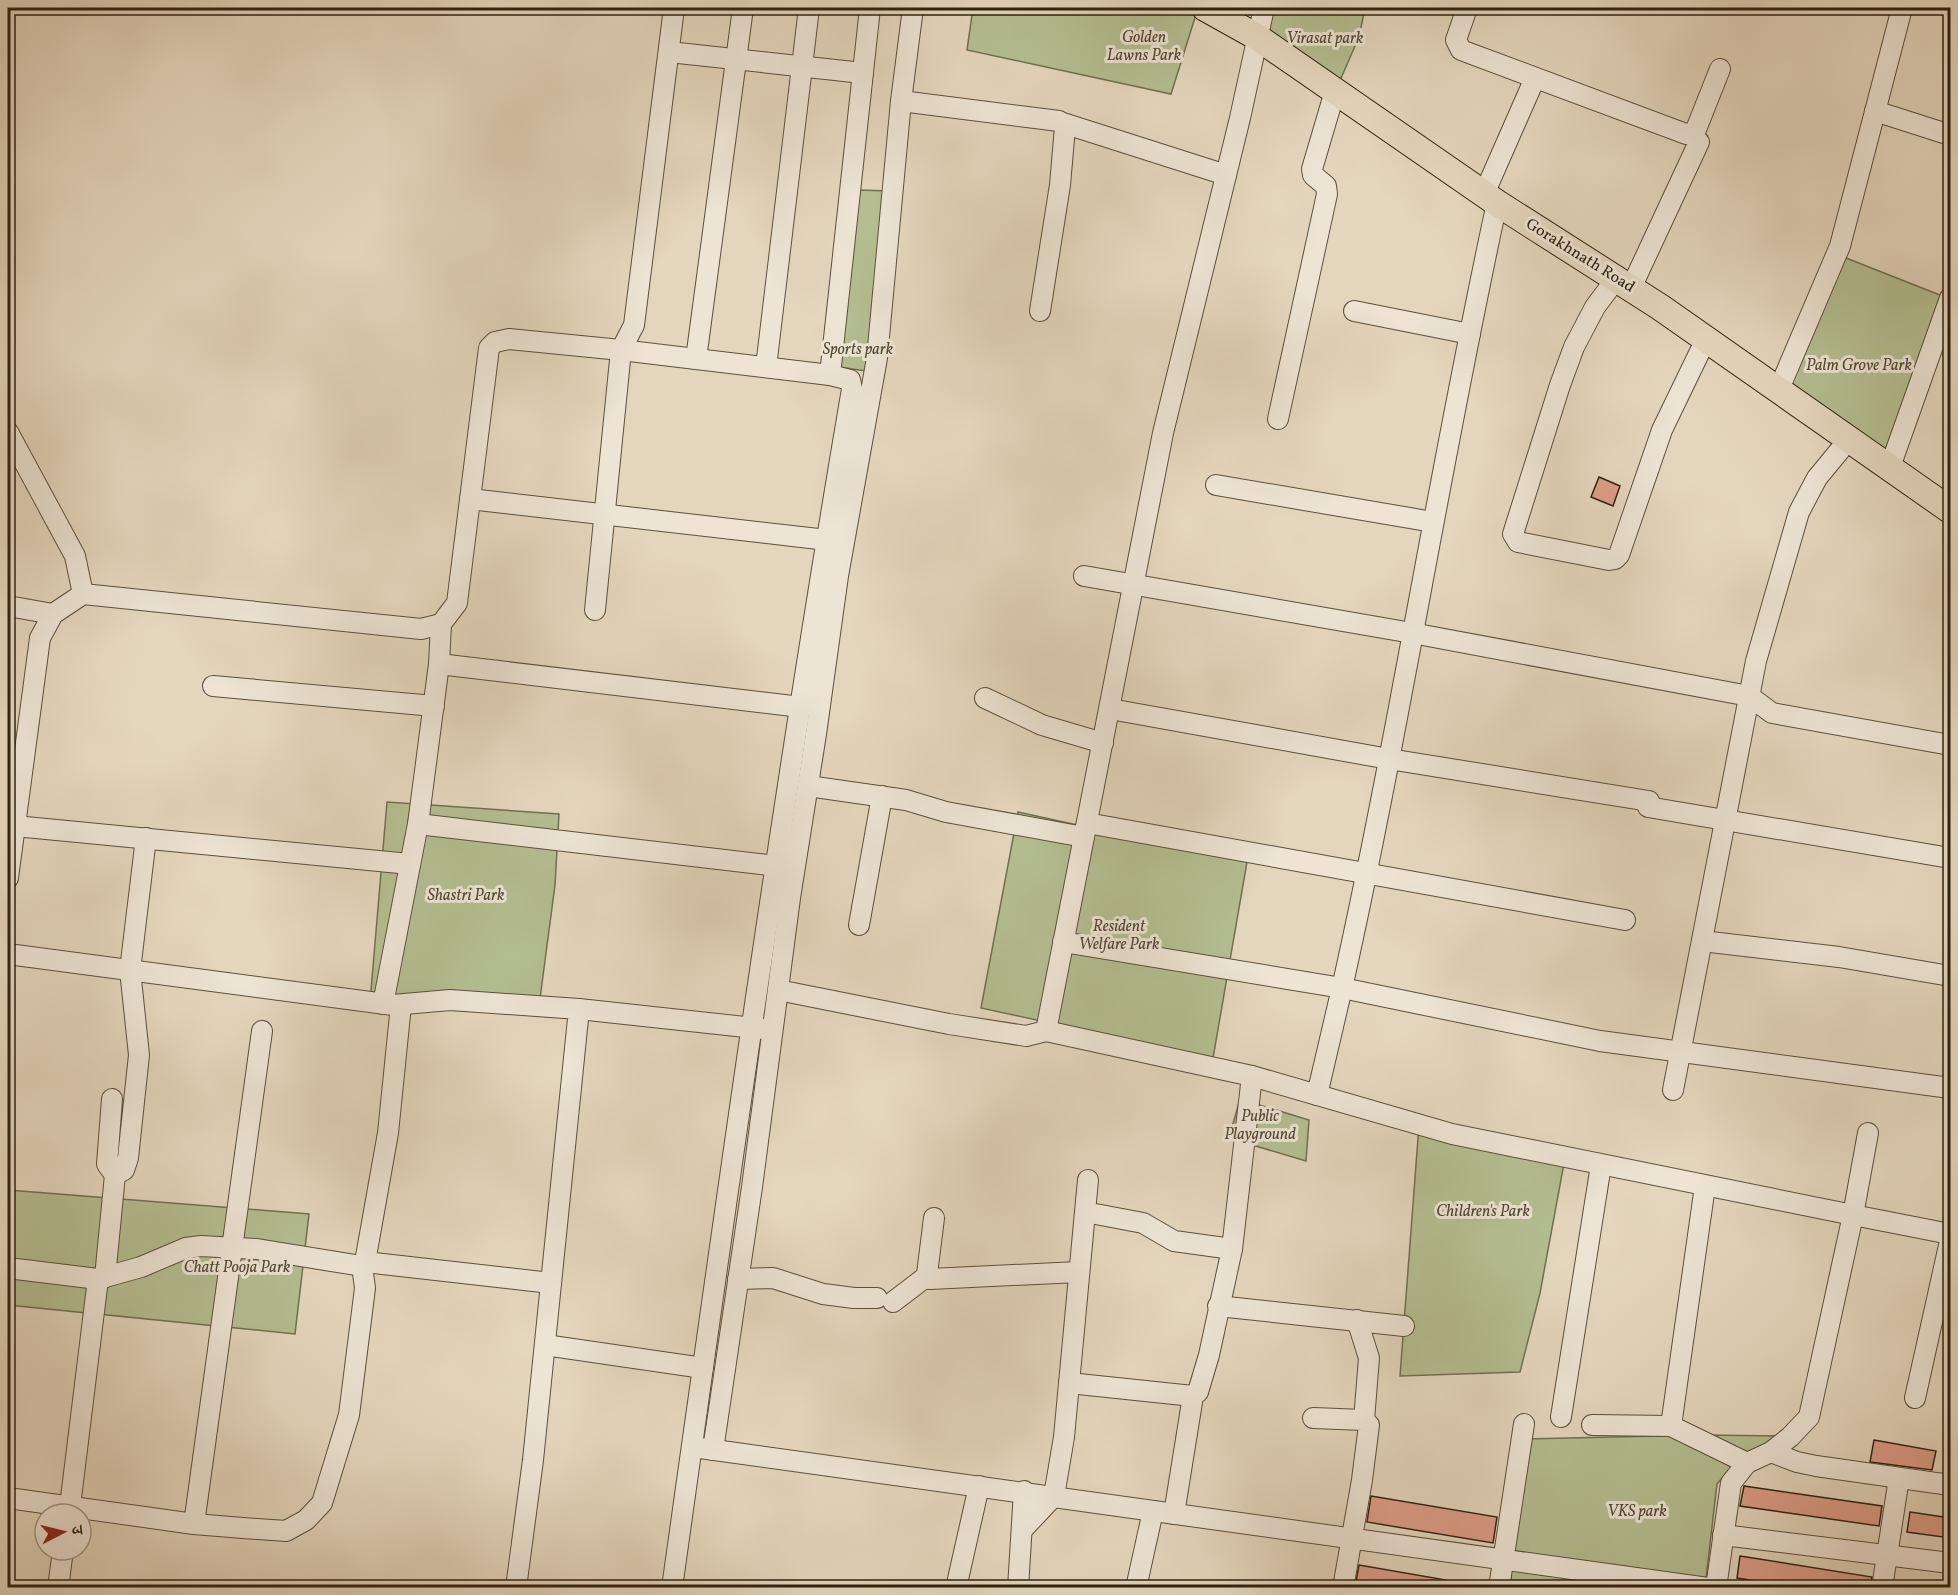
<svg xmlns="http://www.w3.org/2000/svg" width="1958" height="1595" viewBox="0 0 1958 1595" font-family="Vollkorn,'Noto Serif Devanagari',serif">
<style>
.green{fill:#b4be91;stroke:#717052;stroke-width:1.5}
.building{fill:#dd9d88;stroke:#2e2212;stroke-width:1.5}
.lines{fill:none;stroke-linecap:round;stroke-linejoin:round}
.minor-casing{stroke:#5c4f3d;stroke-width:22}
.major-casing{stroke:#2e2212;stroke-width:28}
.minor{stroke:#ede4d4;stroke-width:20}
.major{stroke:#e4d6bd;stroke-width:26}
.labels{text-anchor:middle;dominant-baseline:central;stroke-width:6;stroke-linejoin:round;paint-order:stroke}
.park-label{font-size:16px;font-style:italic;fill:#504932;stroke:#ede4d4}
.street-label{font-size:16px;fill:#2e2212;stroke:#ede4d4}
</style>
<rect width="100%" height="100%" fill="#e4d6bd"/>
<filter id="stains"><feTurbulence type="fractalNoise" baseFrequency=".00333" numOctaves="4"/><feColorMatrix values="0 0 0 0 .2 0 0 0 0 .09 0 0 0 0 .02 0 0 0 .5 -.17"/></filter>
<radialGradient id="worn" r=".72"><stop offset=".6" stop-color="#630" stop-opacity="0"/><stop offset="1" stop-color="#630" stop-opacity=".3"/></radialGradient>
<g class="green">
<path d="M973,8h225l-27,86 -204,-44z"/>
<path d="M1272,8h93l-6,29 -21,48 -74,-49z"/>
<path d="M858,190l33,1 -18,181 -34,-5z"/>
<path d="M1841,256l109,43 -61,163 -106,-74z"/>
<path d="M387,802l172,12 -4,71 -16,121 -169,-4z"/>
<path d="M1018,812l229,50 -34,196 -232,-50z"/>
<path d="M1240,1099l69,21 -3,41 -77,-23z"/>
<path d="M1419,1125l146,33 -25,135 -20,79 -120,4z"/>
<path d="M8,1190l301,24 -14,120 -287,-29z"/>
<path d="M1702,1435l81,1 -47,25 -19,23 -12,103 -195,1 13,-149z"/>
</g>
<g class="building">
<path d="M1599,477l21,9 -7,20 -22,-9z"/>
<path d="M1874,1440l62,11 -4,19 -62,-8z"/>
<path d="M1744,1486l138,20 -3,20 -139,-20z"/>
<path d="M1371,1496l126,21 -4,26 -126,-21z"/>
<path d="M1910,1512l40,6v20l-43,-6z"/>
<path d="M1740,1556l132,21 -2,10h-76l-57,-9z"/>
<path d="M1359,1565l87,15 -1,7h-90z"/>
</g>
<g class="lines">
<defs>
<g id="minor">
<path d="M1467,8l-11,32 5,10 225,84 9,-2 25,-63"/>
<path d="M669,52l194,21"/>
<path d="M901,101l158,20 6,6 -5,58 -20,126"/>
<path d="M1875,111l75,24"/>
<path d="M1063,123l163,52"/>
<path d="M1484,194l51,-116"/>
<path d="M1497,203c-57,261 -97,525 -155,785l258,53 350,47"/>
<path d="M1616,279l-21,28 -21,40 -14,38 -47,149 5,8 91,18 6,-1 4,-4 43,-125 44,-91"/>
<path d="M1631,288l68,-146"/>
<path d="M1354,311l116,23"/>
<path d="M696,359l47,-351"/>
<path d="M766,367l43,-359"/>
<path d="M1779,389l61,-143 62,-238"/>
<path d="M1278,419l49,-225 -1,-8 -13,-11 -1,-6 23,-78"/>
<path d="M8,432l67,124 8,38"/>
<path d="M1890,467l60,-169"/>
<path d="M1216,485l217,37"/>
<path d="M470,499l357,41"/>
<path d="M1084,576l328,57 337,63 23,17 178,32"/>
<path d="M8,606l45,8"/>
<path d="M595,610l26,-260 13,-25 40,-317"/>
<path d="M439,664l362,43"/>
<path d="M213,686l221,20"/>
<path d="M985,698l57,27 61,18"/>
<path d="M1110,709l279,50 260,42"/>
<path d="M808,786l98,14 40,12 138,25"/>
<path d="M1648,807l302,51"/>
<path d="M1087,823l538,97"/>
<path d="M418,824l359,42"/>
<path d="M15,826l395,38"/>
<path d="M8,878l32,-240 13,-24 30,-20 338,35 20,-5 16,-21 32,-255 6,-6 14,-3 112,11 209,25 40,-367"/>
<path d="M859,925l23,-129"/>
<path d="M1702,941l137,16 111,19"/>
<path d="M1063,942l279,46 -25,107"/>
<path d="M8,954l385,51 57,-5 129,9 -46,451 -17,128"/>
<path d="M778,990l171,34 77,12 20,-5 206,45 200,58 401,81 15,-82"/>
<path d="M383,1004l35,-180 21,-160 2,-40"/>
<path d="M579,1009l185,20"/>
<path d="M1046,1031l117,-598 77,-315 24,-110"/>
<path d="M1673,1090l83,-429 43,-149 18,-34 33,-40"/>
<path d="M112,1099l-5,65 8,11 9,-5 4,-12 11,-103 -9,-85 16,-132"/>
<path d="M1705,1186l-34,240 76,37"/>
<path d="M934,1218l-7,56 3,5 148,-7"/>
<path d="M1232,1249l20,-173"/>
<path d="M365,1262l186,21"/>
<path d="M8,1268l90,11 43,-12 45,-19 15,-2 56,3 105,17 3,-4 23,-129 13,-128"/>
<path d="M105,1277l10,-102"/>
<path d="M738,1279l35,-1 50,16 31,4h23"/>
<path d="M893,1302l34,-26"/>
<path d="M1218,1306l186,20"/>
<path d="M1357,1320l12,38 -5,62"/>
<path d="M545,1345l158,23"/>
<path d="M1069,1383l124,13 5,-4 11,-37 23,-106 -58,-8 -31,-18 -58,-11"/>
<path d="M1915,1398l35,-157"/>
<path d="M1561,1417l40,-252"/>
<path d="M1313,1418l51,2 5,5 -7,55 -19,108"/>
<path d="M1592,1425l79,1"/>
<path d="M700,1448l1008,140"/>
<path d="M713,1450l39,-263 38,-289 26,-164 22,-158 39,-218 24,-257 12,-93"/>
<path d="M1771,1452l26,10 19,4 134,19"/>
<path d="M8,1498l186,26 49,4 43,3 20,-11 16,-17 27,-88 16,-127 -3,-22"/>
<path d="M69,1514l29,-235"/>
<path d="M1174,1514l19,-118"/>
<path d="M194,1524l68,-493"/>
<path d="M1022,1530l32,-34 10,-59 24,-257"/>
<path d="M1723,1535l227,28"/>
<path d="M58,1588l5,-38"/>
<path d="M672,1588c56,-401 112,-801 180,-1199l-2,-9 -20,-5"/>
<path d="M956,1588l23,-102"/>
<path d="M1018,1588l6,-97"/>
<path d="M1136,1588l17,-77"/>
<path d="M1499,1588l25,-164"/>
<path d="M1716,1588l15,-105 16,-20 24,-11 19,-15 19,-20 44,-202 97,19"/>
<path d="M1882,1588l17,-110"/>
</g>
<path id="major" d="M1205,8l52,29 240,166 163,104 290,203"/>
</defs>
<use href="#minor" class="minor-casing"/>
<use href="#major" class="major-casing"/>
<use href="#minor" class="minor"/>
<use href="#major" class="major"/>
</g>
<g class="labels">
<g class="park-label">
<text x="1144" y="38">Golden<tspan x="1144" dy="18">Lawns Park</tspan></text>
<text x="1325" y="39">Virasat park</text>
<text x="858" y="350">Sports park</text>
<text x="1859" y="366">Palm Grove Park</text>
<text x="466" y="896">Shastri Park</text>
<text x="1119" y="927">Resident<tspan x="1119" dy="18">Welfare Park</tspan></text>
<text x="1260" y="1117">Public<tspan x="1260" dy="18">Playground</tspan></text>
<text x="1483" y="1212">Children's Park</text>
<text x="237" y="1268">Chatt Pooja Park</text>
<text x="1637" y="1512">VKS park</text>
</g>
<g class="street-label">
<text transform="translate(1580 256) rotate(32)">Gorakhnath Road</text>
</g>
</g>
<rect width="1958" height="1595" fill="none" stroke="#e4d6bd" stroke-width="30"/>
<rect x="9" y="9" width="1940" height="1577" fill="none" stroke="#2e2212" stroke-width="3"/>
<rect x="15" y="15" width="1928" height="1565" fill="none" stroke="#2e2212" stroke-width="1.5"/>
<g transform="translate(63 1532) rotate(83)"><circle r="28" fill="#ede4d4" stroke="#a19686" stroke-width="1.5"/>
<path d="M0-4.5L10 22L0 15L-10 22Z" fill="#8f2418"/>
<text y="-9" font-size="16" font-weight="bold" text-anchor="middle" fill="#2e2212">उ</text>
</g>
<rect width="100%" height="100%" filter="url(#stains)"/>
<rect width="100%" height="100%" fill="url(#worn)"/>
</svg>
